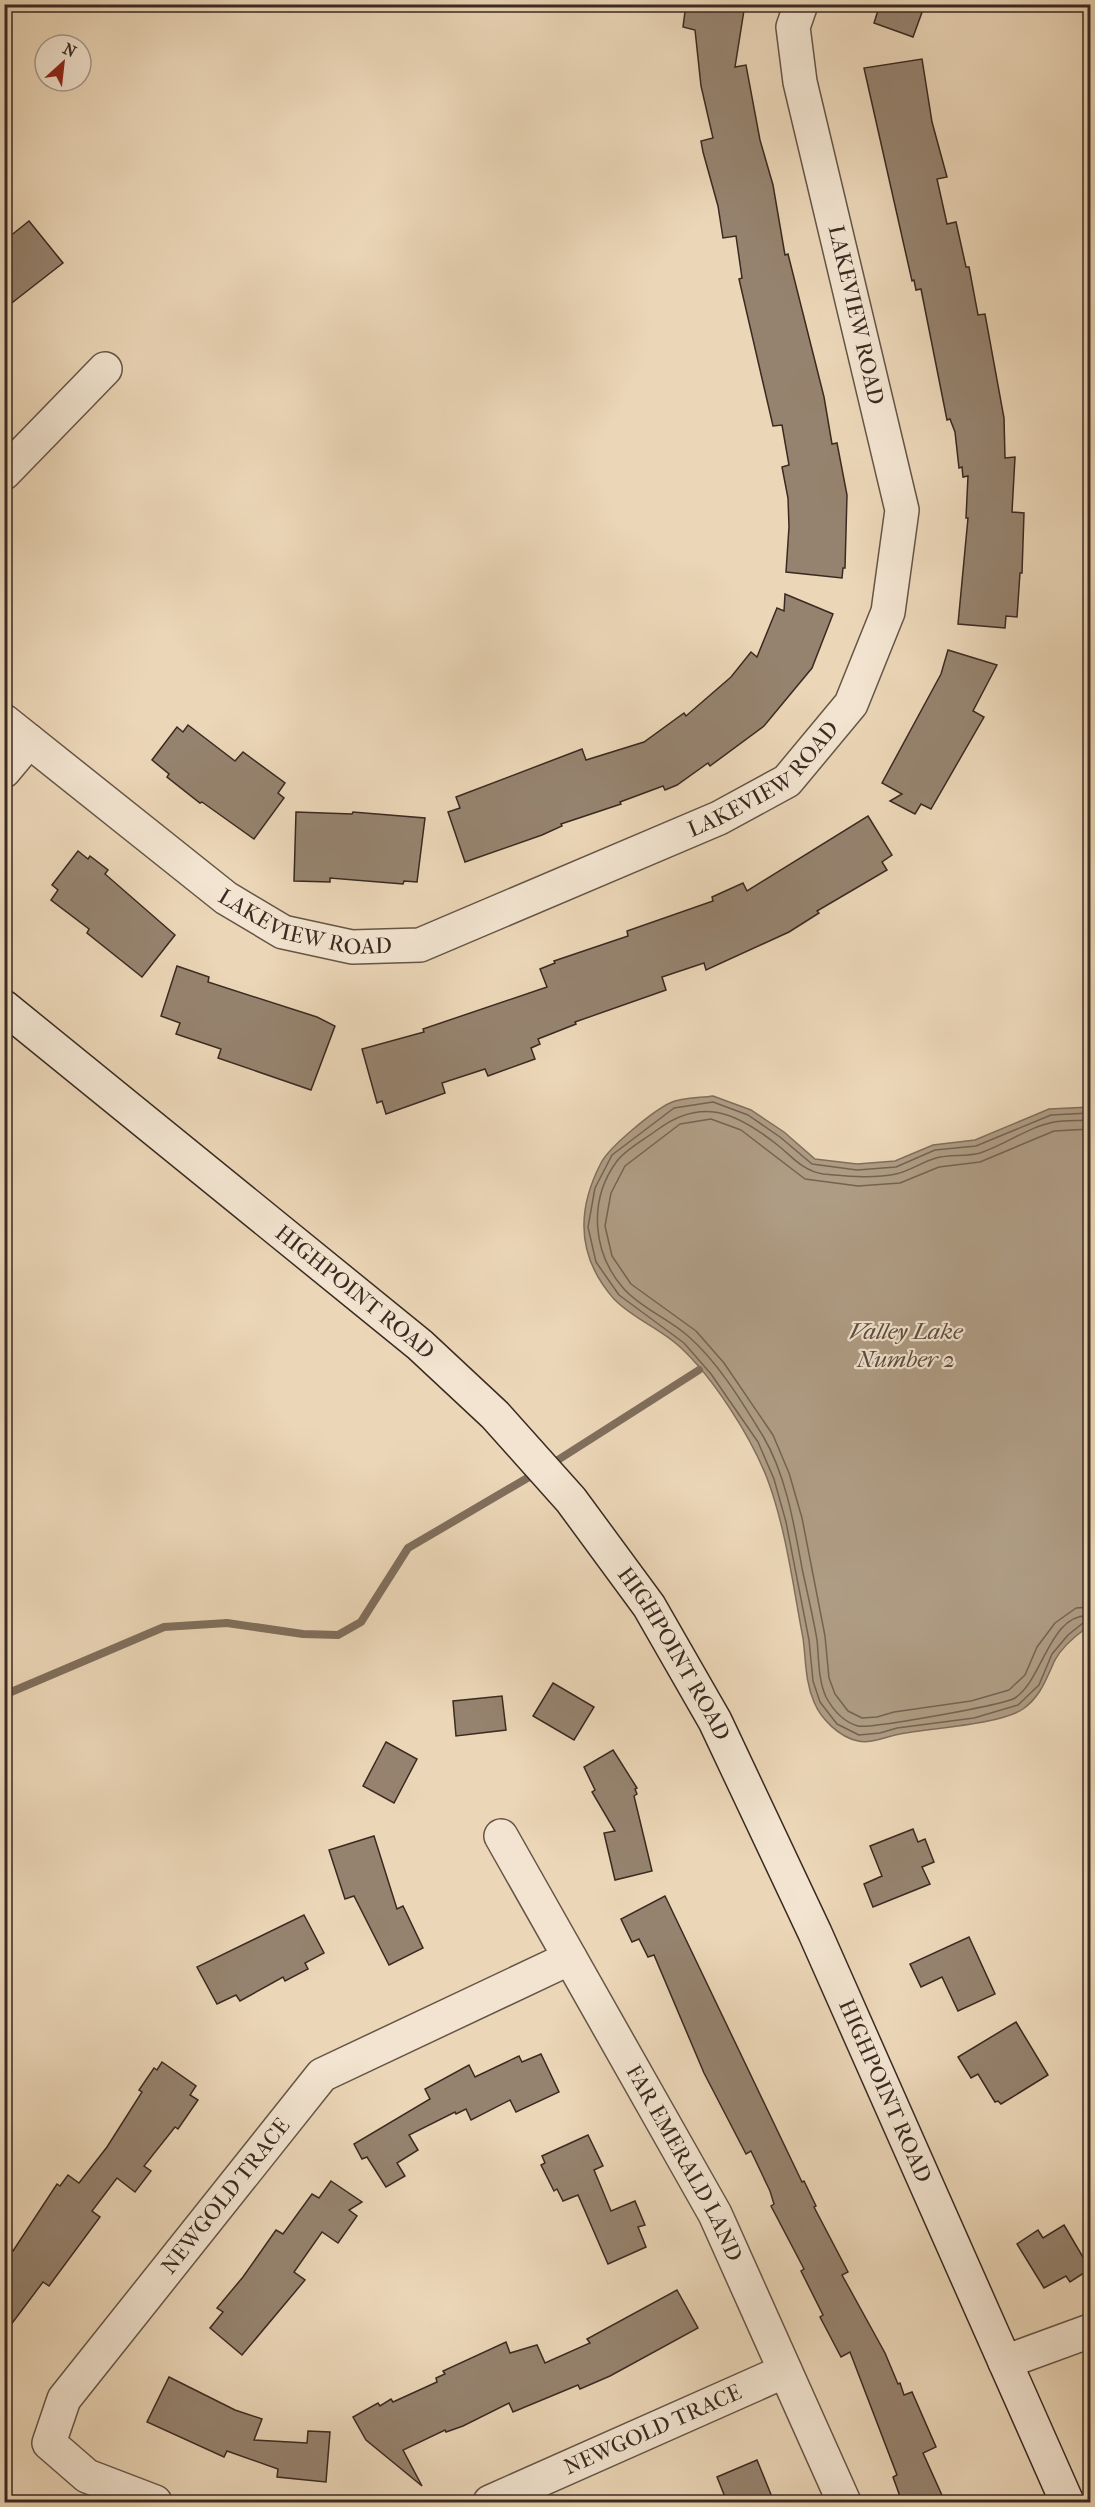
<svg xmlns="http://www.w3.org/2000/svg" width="1095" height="2507" viewBox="0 0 1095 2507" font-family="'IM FELL French Canon',serif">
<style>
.water{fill:#af9c84;stroke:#806e5c;stroke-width:1.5}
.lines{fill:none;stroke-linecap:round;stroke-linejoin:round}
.shore{stroke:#746352;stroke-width:1.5}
.stream{stroke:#806e5c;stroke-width:8}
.building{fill:#96836f;stroke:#3a2a21;stroke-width:1.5}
.street-casing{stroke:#665546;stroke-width:36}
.secondary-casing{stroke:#3a2a21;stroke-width:36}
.street{stroke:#f2e4d0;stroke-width:33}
.secondary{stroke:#f2e4d0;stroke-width:33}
.labels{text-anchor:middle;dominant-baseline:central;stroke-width:4.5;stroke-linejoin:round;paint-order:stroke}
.street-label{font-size:22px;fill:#3a2a21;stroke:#f2e4d0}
.water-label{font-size:24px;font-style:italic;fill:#5d4c3f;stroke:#f2e4d0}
</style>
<rect width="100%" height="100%" fill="#ebd6b7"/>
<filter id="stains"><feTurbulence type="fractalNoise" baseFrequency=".00333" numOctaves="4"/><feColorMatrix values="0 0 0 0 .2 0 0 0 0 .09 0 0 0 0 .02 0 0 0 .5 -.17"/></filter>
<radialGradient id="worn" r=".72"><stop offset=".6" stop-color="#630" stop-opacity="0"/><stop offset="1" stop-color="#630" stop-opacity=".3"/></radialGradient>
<path class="water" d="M713,1096l38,14 33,22 31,27 42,5 38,-3 38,-16 42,-5 74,-31 41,-2v523l-5,-1c-11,8 -23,18 -30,31 -9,19 -14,36 -32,49 -24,16 -93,19 -123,25 -13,2 -29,10 -42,7 -19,-4 -37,-22 -44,-39 -9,-21 -8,-42 -11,-64 -10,-52 -17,-110 -36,-160 -16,-41 -54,-101 -87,-131 -19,-18 -48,-29 -66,-48 -37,-42 -38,-88 -13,-136 8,-16 52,-52 69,-60 12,-6 30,-5 43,-7z"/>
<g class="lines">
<g class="shore">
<path d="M1090,1113l-39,2 -75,31 -41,4 -39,17 -39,3 -45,-6 -32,-27 -32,-22 -35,-13 -39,6 -62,47 -17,33 -7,39 8,35 23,33 65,48 27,31 47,68 16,37 12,43 23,118 4,41 7,21 17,22 22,11 21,-2 17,-5 77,-10 44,-13 21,-20 13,-31 16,-19 15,-12 7,1"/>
<path d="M1090,1120c-11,1 -24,0 -36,2 -26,5 -49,23 -74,31 -14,4 -30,1 -44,5 -14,4 -26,13 -40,16 -25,5 -49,2 -73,0 -21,-3 -32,-19 -48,-31 -40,-31 -74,-46 -118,-13 -12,9 -31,19 -40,31 -29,39 -25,92 7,128 17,19 45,30 64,47 30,26 54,66 75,100 23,39 31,88 39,132 5,24 11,48 15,72 2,19 1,39 9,57 7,13 18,25 32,29 11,3 145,-21 157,-28 28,-18 35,-86 75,-82"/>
<path d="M1090,1129l-36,2 -74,31 -41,5 -39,16 -42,3 -53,-7 -64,-49 -30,-11 -31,5 -55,42 -14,27 -6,33 7,30 19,28 65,47 28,32 49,72 16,38 13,45 23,118 4,42 6,16 13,17 14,7 15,-1 17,-5 77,-11 38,-11 16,-15 12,-28 18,-24 21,-15 14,-1"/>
</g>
<g class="stream">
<path d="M550,1465l149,-95"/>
<path d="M4,1695l160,-68 63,-4 76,11 35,1 23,-13 47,-74 128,-75"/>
</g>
</g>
<g class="building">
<path d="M686,4h59l-10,63 11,-2 14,75 13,45 12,70 3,-1 36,143 8,47 5,-1 10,52 -2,73h-2l-1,10 -56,-6 3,-45 -1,-29 -6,-31 7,-2 -7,-40 -9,1 -34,-147 3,-1 -6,-42 -13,2 -5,-32 -15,-54 -2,-11 12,-3 -12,-52 -6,-56 -12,-3z"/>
<path d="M880,4h45l-12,33 -39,-14z"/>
<path d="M922,59l10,63 15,55 -10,2 10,45 9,-2 10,45h3l9,48 7,-1 19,104 1,40 10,-1 -3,55 12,1 -2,60h-2l-3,44 -11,-1 -1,12 -47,-4 10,-106h-2l2,-42 -5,1 -1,-10 -3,1 -4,-36 -5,-13 -3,1 -26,-131 -5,1 -2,-10 -2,1 -48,-213z"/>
<path d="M29,221l34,42 -59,46v-68z"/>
<path d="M785,594l48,20 -21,54 -48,58 -54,40 -2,-3 -31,22 -12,5 -2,-4 -43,16 1,2 -60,20 1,2 -20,9 -77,27 -17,-50 12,-4 -4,-11 126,-48 4,11 58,-18 40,-29 2,3 45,-39 20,-25 6,5 20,-49 7,3z"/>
<path d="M948,650l49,15 -24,46 11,6 -53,92 -10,-5 -6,10 -25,-13 12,-7 -20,-11 59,-109z"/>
<path d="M188,725l47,36 8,-9 42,31 -7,10 6,5 -30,41 -52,-37 -2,1 -33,-26 2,-3 -17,-14 25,-33 6,5z"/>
<path d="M296,812l56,2 1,-2 72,6 -8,64 -13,-1 -1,3 -73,-6v4l-36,-1z"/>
<path d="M868,816l24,39 -10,7 5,8 -70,41 2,2 -30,19 -83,38 -2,-7 -42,14 4,13 -91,32 1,2 -38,15 2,5 -9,4 4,11 -47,17 -3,-7 -43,14 3,10 -59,21 -4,-13 -5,2 -15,-54 62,-17 -1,-3 124,-42 -7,-18 15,-6 -1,-2 74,-25 -1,-5 86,-30 -1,-4 31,-14 4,8z"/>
<path d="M78,851l10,8 2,-3 18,14 -3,4 70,61 -33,42 -55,-44 2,-4 -38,-29 7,-10 -6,-5z"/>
<path d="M177,966l32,11 -1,5 109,35 18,9 -24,64 -93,-32 3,-9 -45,-15 4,-11 -19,-7z"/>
<path d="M553,1683l41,24 -20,33 -41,-24z"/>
<path d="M502,1696l4,34 -50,6 -3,-35z"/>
<path d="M386,1742l31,17 -23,44 -31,-17z"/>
<path d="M613,1750l24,38 -2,1 2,5 -3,2 18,75 -37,9 -11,-47 11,-2 -23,-39 3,-2 -11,-23z"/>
<path d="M913,1829l5,13 7,-3 9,23 -12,5 8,17 -57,23 -9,-23 18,-8 -12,-30z"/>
<path d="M374,1836l23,73 6,-3 20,42 -34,17 -35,-69 -9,3 -16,-49z"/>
<path d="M665,1896l137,286 2,-1 12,25 -2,1 34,65 -6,3 43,78 13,31 2,-1 4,12 8,-3 24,55 -13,6 22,49h-43l-9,-25 4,-2 -47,-123 -9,5 -21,-40 3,-2 -22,-44 3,-2 -33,-63 3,-2 -4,-13 -19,-40 -5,3 -42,-81 -50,-118 -6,2 -9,-18 -7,3 -11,-23z"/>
<path d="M304,1915l20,38 -19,10 3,6 -23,12 -2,-4 -43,24 -4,-6 -19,9 -20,-37z"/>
<path d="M969,1937l26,57 -37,17 -16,-34 -21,10 -11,-23z"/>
<path d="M1016,2022l32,53 -47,29 -3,-3 -3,1 -17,-28 -7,4 -13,-21z"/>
<path d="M541,2054l18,38 -43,20 -6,-12 -39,20 -5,-11 -10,5 -1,-2 -46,23 9,15 -21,13 8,13 -19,11 -19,-30 -5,2 -8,-15 76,-45 -5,-10 44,-24 6,12 44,-21 3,6z"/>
<path d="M162,2062l34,24 -6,9 8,5 -20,29 -3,-2 -31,39 7,5 -16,21 -18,-14 -25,33 8,6 -51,69 -6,-4 -39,52v-89l9,6 44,-67 3,2 8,-11 11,8 28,-36 35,-55 -3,-2 15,-22 3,2z"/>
<path d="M588,2135l15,31 -9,4 17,41 24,-10 10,24 -7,2 8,20 -38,17 -30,-69 -15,6 -6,-12 -3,2 -13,-26 4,-2 -3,-7z"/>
<path d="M331,2181l31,21 -13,8 8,6 -19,27 -16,-11 -28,40 11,8 -63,75 -32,-27 13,-16 -6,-4 26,-31 33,-47 7,4 29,-40 7,4z"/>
<path d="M1064,2225l26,44 -20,13 -4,-6 -22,12 -27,-44 21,-14 5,8z"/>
<path d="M677,2290l21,38 -88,48 -30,13 -2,-4 -65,27 -4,-9 -46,23 -17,6 -1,-2 -42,20 19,36 -56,-46 -13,-23 25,-14 2,3 11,-7 2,3 44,-20 -1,-4 9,-4 -2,-3 63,-29 4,11 27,-8 8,18 45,-20 -3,-4z"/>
<path d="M169,2377l66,33 27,9 -8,21 53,3 1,-12 22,1 -4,50 -49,-5 1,-8 -51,-18 -3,6 -77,-35z"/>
<path d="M757,2460l17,42h-47l-10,-25z"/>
</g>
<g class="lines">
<defs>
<g id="street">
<path d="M4,473l101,-104"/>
<path id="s1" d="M4,721l222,177 57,34 69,15 68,-2 299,-127 68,-37 64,-77 37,-92 14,-102 -102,-428 -7,-55 8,-23"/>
<path d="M4,771l25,-30"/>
<path id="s2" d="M501,1836l214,378 129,288"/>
<path d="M1005,2362l85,-31"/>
<path id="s3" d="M155,2502l-68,-26 -38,-33 15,-44 258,-324 248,-117"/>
<path id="s4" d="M490,2502l295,-131"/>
</g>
<g id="secondary">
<path id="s5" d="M4,1007l416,338 75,70 76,85 78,106 66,115 100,212 252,569"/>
</g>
</defs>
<use href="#street" class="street-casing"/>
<use href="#secondary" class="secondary-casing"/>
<use href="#street" class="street"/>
<use href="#secondary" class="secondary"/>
</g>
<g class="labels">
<g class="street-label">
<text transform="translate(856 315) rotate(77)">LAKEVIEW ROAD</text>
<text stroke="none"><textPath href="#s1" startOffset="873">LAKEVIEW ROAD</textPath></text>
<text stroke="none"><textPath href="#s1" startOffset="369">LAKEVIEW ROAD</textPath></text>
<text stroke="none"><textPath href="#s5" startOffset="452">HIGHPOINT ROAD</textPath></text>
<text stroke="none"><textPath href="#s5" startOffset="938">HIGHPOINT ROAD</textPath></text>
<text stroke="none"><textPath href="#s5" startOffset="1424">HIGHPOINT ROAD</textPath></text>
<text stroke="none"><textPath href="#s2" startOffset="375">FAR EMERALD LAND</textPath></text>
<text stroke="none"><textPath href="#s3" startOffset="429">NEWGOLD TRACE</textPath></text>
<text stroke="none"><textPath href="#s4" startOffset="178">NEWGOLD TRACE</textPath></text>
</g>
<g class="water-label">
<text x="906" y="1331">Valley Lake<tspan x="906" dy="28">Number 2</tspan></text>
</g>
</g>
<rect width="1095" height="2507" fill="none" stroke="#ebd6b7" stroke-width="24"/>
<rect x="6" y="6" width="1083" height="2495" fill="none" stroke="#3a2a21" stroke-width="3"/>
<rect x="12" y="12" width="1071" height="2483" fill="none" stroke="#3a2a21" stroke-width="1.5"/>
<g transform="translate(63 63) rotate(27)"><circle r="28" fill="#f2e4d0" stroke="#a89a8a" stroke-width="1.5"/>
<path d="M0-4.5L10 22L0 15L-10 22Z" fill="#8f2418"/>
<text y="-9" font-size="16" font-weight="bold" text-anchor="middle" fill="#3a2a21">N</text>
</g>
<rect width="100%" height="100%" filter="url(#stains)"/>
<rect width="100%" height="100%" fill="url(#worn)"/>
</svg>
